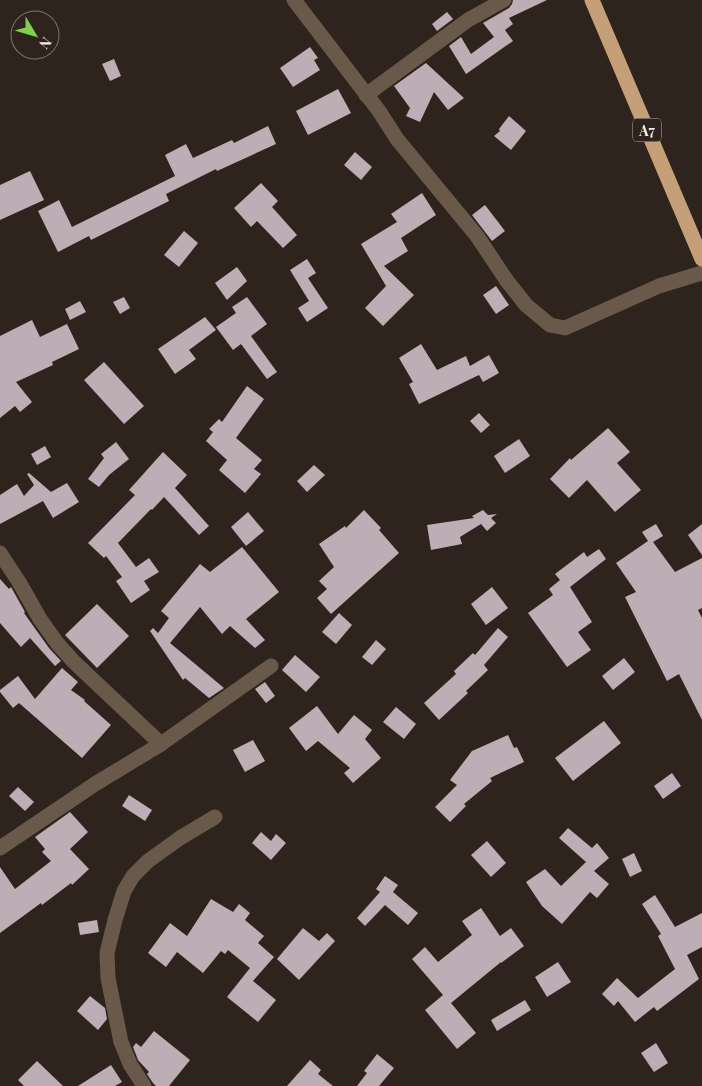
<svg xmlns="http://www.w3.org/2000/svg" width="702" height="1086" viewBox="0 0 702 1086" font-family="'Playfair Display',serif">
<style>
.building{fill:#bdadb5}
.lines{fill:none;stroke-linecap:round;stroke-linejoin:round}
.minor{stroke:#69594a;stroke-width:15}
.highway{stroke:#c59f77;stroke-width:15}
.labels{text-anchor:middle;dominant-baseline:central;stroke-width:5;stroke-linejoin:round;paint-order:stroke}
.shield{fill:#2f241d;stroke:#bab1ab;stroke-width:1}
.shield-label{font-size:14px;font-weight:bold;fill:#f5ede8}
</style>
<rect width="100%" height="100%" fill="#2f241d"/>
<g class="building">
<path d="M513,0h34l-38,18 4,6 -8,6 8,11 -47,33 -17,-28 12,-9 10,17 23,-17 -11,-14 26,-15 3,-4z"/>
<path d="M447,12l6,7 -16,12 -5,-7z"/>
<path d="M310,47l8,11 -4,2 6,10 -27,17 -13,-19z"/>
<path d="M114,59l7,17 -11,5 -8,-17z"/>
<path d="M426,63l38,35 -16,12 -14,-18 -14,30 -14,-6 4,-8 -16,-22z"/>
<path d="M338,89l13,24 -43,22 -12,-24z"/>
<path d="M509,116l17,15 -15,19 -17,-14 6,-5 -1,-2z"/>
<path d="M268,126l8,18 -59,27 -1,-2 -50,25 3,7 -78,39 -2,-4 -31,16 -20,-41 21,-11 13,27 103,-51 -10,-21 21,-11 7,14 39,-18 2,3z"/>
<path d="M355,152l17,15 -11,13 -17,-15z"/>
<path d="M30,171l14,29 -44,20v-35z"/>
<path d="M261,183l17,18 -6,6 25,28 -14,13 -26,-27 -6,6 -17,-19z"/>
<path d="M422,193l14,22 -35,23 7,13 -24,15 30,29 -31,31 -18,-18 21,-22 -25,-42 36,-22 -6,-8z"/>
<path d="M485,205l20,26 -13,10 -20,-26z"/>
<path d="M184,231l14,12 -19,24 -15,-12z"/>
<path d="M307,259l9,14 -8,5 20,30 -21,14 -9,-14 11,-7 -19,-31z"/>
<path d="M237,267l10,14 -20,19 -12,-17z"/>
<path d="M496,286l13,19 -13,9 -13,-19z"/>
<path d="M124,297l6,11 -10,6 -7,-12z"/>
<path d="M247,297l20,27 -16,12 26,36 -10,7 -26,-35 -8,6 -17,-23 20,-14 -4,-6z"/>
<path d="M80,301l6,11 -16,8 -5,-11z"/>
<path d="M205,317l11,13 -27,20 7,9 -21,15 -17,-25z"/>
<path d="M32,320l8,17 27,-13 12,25 -27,13 1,3 -37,17 16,20 -12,10 -5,-6 -15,12v-82z"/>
<path d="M421,344l16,26 29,-14 4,10 19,-11 10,18 -16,9 -4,-7 -60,29 -10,-20 4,-2 -14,-24z"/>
<path d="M104,362l40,44 -20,18 -40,-44z"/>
<path d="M247,386l17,13 -28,39 26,22 -8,9 7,5 -16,19 -26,-23 8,-10 -21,-19 7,-9 -4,-3 10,-10 3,3z"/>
<path d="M479,413l11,12 -9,8 -11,-12z"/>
<path d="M608,428l22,24 -13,11 24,27 -26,22 -28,-32 -18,18 -19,-19 20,-21 1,2z"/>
<path d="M519,439l11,17 -25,17 -11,-17z"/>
<path d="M116,442l13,17 -20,16 -10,12 -11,-8 16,-21 -3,-4z"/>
<path d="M45,446l6,11 -14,8 -6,-11z"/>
<path d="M163,452l24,23 -12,13 34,38 -10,9 -35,-38 -12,13 -1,-1 -33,34 18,24 13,-9 10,14 -15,9 6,9 -19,13 -15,-22 6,-4 -16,-21 -2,2 -16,-15 47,-48 -6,-5z"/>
<path d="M314,465l11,10 -18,17 -10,-11z"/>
<path d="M29,473l22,19 16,-9 12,19 -26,16 -10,-17 -43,23v-29l17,-11 7,12 10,-11 -7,-11z"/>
<path d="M364,510l17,18 -2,2 20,23 -68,61 -14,-16 10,-9 -8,-8 15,-14 -15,-23 26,-18 1,2z"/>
<path d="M483,510l5,5 9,-1 -6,4 5,5 -9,8 -6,-7 -21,13 2,7 -31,6 -4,-25 47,-7 -2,-2z"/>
<path d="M248,512l16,19 -18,15 -15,-19z"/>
<path d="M656,524l7,12 -10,6 22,30 27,-14v50l-4,2 4,8v102l-23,-46 -12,7 -42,-84 11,-5 -20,-29 32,-22 -6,-9z"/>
<path d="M702,524v31l-14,-20z"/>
<path d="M242,547l37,45 -33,27 19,21 -10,8 -25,-22 -8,8 -22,-27 -30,36 54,45 -15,10 -24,-20 -2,2 -33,-49 3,-3 5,5 11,-15 -8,-7 39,-47 10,8z"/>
<path d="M599,549l7,10 -36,28 22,35 -14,10 13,18 -24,17 -39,-54 25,-18 -4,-6 11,-9 -5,-6 29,-22 3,5z"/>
<path d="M0,579l9,10 2,-2 14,25 -1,1 25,35 12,13 -6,5 -25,-28 -9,9 -21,-24z"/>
<path d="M492,587l16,21 -22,17 -15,-21z"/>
<path d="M97,604l32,32 -32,32 -32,-33z"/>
<path d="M339,613l13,12 -16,19 -14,-12z"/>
<path d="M498,628l10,9 -24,28 4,5 -22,21 2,2 -29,27 -15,-17 32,-29 -2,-3 19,-18 2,2z"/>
<path d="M376,640l10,9 -14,16 -10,-8z"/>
<path d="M295,655l25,22 -14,15 -24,-22z"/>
<path d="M624,658l11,14 -22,18 -11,-14z"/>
<path d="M62,668l16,14 -7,8 14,10 -1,1 27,24 -29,33 -63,-55 -6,5 -13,-16v-2l18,-14 17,23z"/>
<path d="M265,682l10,14 -9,7 -11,-14z"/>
<path d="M317,706l21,28 16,-19 18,15 -7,9 16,19 -28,25 -9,-10 6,-5 -32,-27 -12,10 -17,-23z"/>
<path d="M396,707l20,17 -12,15 -21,-17z"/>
<path d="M604,721l17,22 -48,38 -18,-23z"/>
<path d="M508,735l6,13 3,-1 7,15 -34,16 2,3 -28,23 2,2 -16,16 -15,-15 22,-22 -7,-5 22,-29z"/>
<path d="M253,740l12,21 -20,11 -12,-22z"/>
<path d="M672,773l9,13 -18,13 -9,-13z"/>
<path d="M18,787l16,15 -9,9 -16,-15z"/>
<path d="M129,795l23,15 -7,11 -23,-15z"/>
<path d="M70,812l18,20 -18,17 19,20 -17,16 -1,-2 -29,22 -1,-2 -41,30v-66l15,22 36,-28 -9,-9 3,-3 -10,-12z"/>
<path d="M568,828l24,20 5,-5 12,15 -15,13 15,13 -12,14 -7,-6 -28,32 -20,-18 -16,-24 19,-13 16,17 25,-24 -27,-24z"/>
<path d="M261,832l10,9 5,-7 10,9 -15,17 -19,-17z"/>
<path d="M487,841l19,22 -15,14 -20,-22z"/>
<path d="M634,853l8,18 -12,6 -8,-18z"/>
<path d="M385,876l13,9 -5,7 25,21 -10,12 -23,-20 -20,21 -8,-8 23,-26 -4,-3z"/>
<path d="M655,895l20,32 27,-14v34l-15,8 12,24 -42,32 -3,-4 -19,15 -17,-21 -4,5 -12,-12 15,-16 21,20 37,-29 -17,-33 3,-2 -19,-30z"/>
<path d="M211,899l22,13 6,-8 11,9 -5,7 19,16 -6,7 16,14 -21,24 23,19 -18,22 -31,-25 23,-29 -22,-18 -3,4 -4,-3 -18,22 -26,-21 -11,15 -18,-14 22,-30 17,13z"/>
<path d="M481,908l19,28 11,-8 13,18 -23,17v-1l-50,41 25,30 -19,16 -32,-39 18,-15 -31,-36 13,-12 13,15 34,-27 -10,-14z"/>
<path d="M97,920l2,12 -19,3 -2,-12z"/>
<path d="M303,928l16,13 8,-8 8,8 -36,39 -22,-21z"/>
<path d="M558,962l13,20 -24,15 -12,-20z"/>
<path d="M90,996l15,12 2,11 -9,11 -21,-19z"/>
<path d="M525,1000l6,10 -34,21 -6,-11z"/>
<path d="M154,1031l36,29 -21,26h-13l-3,-3 -6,-9 2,-2 -11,-12 -5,-13 3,-4 5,4z"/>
<path d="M656,1043l12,20 -14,9 -13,-19z"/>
<path d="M377,1054l17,14 -15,18h-22l10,-13 -3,-2z"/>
<path d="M310,1060l11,10 -3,4 15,12h-46z"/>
<path d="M37,1061l26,25h-39l-6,-6z"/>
<path d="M111,1065l11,17 -7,4h-37z"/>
</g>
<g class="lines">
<g class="minor">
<path d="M294,0l85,111 18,28 80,97 30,45 19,24 24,20 15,3 94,-42 43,-13"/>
<path d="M366,95l102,-75 36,-20"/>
<path d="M0,553l19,29 21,37 17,24 17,19 87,82"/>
<path d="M0,848l95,-64 66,-40 110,-78"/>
<path d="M144,1086l-14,-22 -9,-22 -13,-64 -1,-25 8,-33 9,-29 9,-15 15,-15 32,-23 35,-21"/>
</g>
<path class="highway" d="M592,0l110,259"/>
</g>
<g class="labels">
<rect class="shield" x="633" y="118.5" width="28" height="23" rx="4"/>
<g class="shield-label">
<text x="647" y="130">A7</text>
</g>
</g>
<g transform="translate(35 35) rotate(128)"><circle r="24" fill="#2f241d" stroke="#7e746e"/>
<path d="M0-4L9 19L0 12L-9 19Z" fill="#83d04e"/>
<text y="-8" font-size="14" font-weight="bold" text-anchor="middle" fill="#f5ede8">N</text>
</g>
</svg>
